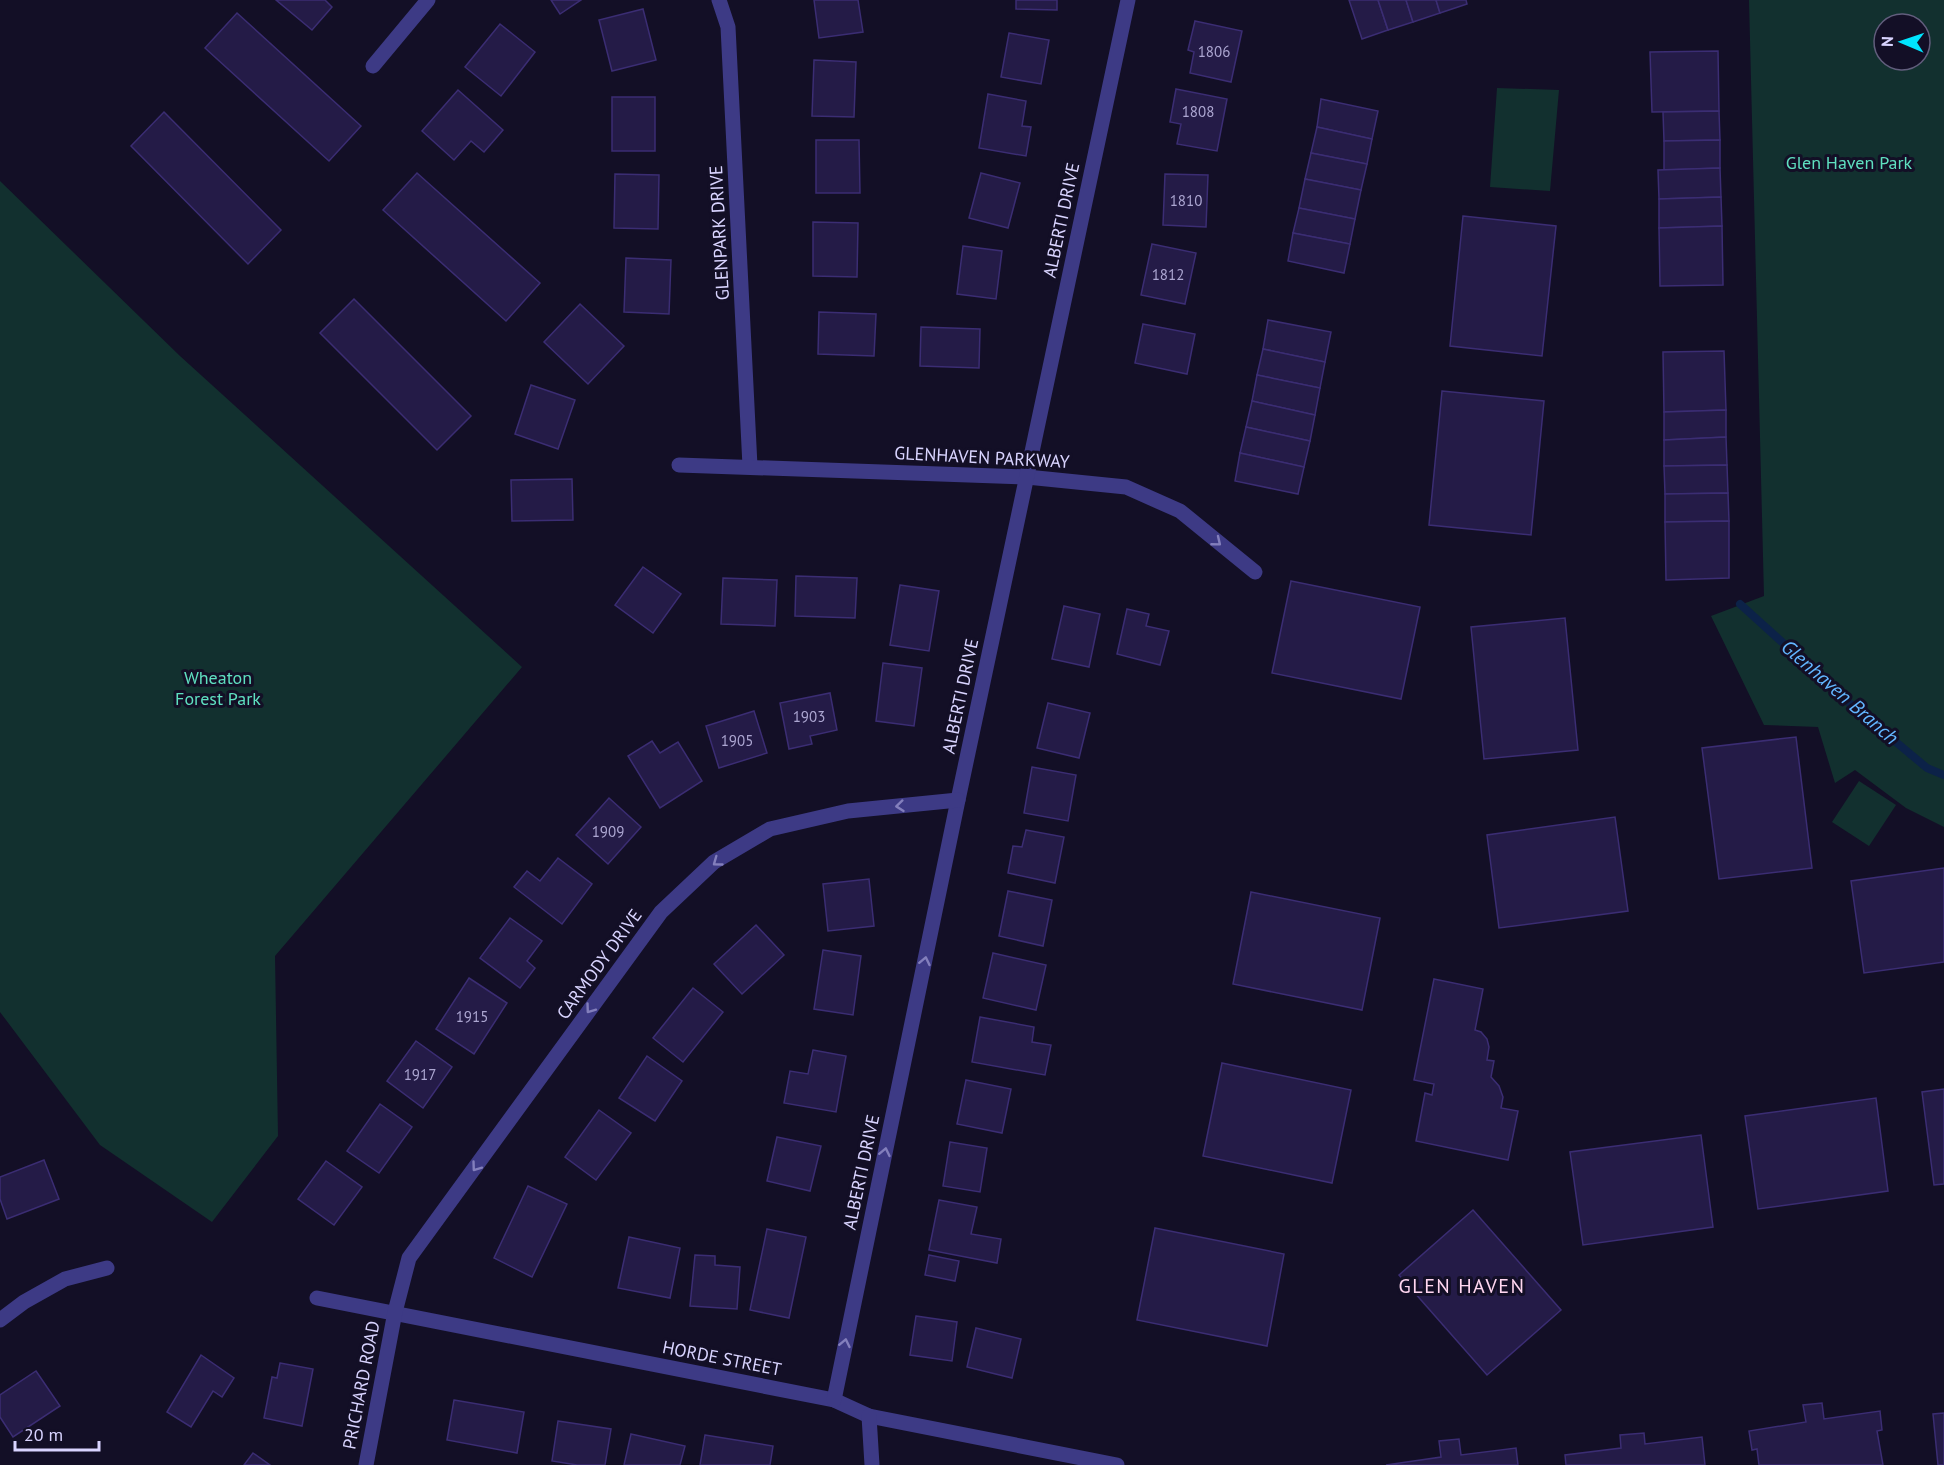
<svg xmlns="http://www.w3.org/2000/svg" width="1944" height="1465" viewBox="0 0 1944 1465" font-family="'PT Sans',sans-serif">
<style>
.green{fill:#12302f;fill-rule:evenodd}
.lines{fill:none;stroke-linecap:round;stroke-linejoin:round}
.stream{stroke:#0c2248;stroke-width:8}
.building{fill:#241b47;stroke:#3b2d73;stroke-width:1.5}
.minor{stroke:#3d3a85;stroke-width:15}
.oneway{stroke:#837fbc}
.labels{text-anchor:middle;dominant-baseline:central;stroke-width:6;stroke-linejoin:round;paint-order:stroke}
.number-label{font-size:15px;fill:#aca6d1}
.park-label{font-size:18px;fill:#5fe0c0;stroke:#130f26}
.street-label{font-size:18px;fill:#d9d4ff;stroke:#130f26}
.water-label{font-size:20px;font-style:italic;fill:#62b6ff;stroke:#130f26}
.neighbourhood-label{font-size:20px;letter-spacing:1.5px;fill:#ffd6f0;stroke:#130f26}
</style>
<rect width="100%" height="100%" fill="#130f26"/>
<g class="green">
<path d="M1749,0h195v827l-38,-19 -51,-38 -20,13 -17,-56 -54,-2 -53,-109 53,-20zM1884,24h36v36h-36z"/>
<path d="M1497,88l62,2 -9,101 -60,-4z"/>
<path d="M0,181l180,175 342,311 -247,289 3,180 -66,86 -112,-77 -100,-133z"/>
<path d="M1859,781l37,24 -27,41 -37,-24z"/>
</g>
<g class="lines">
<path class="stream" d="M1740,604l107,97 80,67 17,7"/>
</g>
<g class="building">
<path d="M276,0h49l7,7 -20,23z"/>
<path d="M551,0h30l-21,14z"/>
<path d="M814,0h44l5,32 -44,6z"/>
<path d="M1016,0h41v10l-41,-1z"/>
<path d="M1349,0h29l10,30 -26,9z"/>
<path d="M1378,0h28l7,22 -25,8z"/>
<path d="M1406,0h30l4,13 -27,9z"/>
<path d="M1436,0h30l1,4 -27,9z"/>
<path d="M643,9l13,51 -44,11 -13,-51z"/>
<path d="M237,13l124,113 -32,35 -124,-113z"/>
<path d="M1195,21l47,10 -11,51 -41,-9 4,-21 -6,-2z"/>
<path d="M500,24l35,28 -34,44 -36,-29z"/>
<path d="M1009,33l40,7 -8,44 -40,-7z"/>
<path d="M1718,51l1,60 -67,1 -2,-60z"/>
<path d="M814,60l42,2 -2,55 -42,-1z"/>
<path d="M1176,89l51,10 -10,52 -40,-7 4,-20 -11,-2z"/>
<path d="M458,90l45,40 -19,22 -13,-11 -17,19 -32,-29z"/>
<path d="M988,94l38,7 -4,25 9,1 -5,29 -47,-8z"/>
<rect x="612" y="97" width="43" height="54"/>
<path d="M1321,99l57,12 -6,28 -55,-12z"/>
<path d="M1719,111l1,29 -56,1 -1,-29z"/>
<path d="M164,112l117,118 -33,34 -117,-118z"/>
<path d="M1317,127l55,12 -5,25 -56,-11z"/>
<path d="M816,140h43l1,53h-44z"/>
<path d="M1720,140v28l-56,2v-29z"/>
<path d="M1311,153l56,11 -6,26 -56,-11z"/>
<path d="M1720,168l1,29 -62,2 -1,-29z"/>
<path d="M417,173l123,110 -34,38 -123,-111z"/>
<path d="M981,173l39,10 -12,45 -39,-10z"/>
<path d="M615,174l44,1 -1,54 -44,-1z"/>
<path d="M1165,174l43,1 -2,52 -43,-2z"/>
<path d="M1305,179l56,11 -6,29 -56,-11z"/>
<path d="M1721,197l1,29 -63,2v-29z"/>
<path d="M1299,208l56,11 -5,25 -57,-11z"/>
<path d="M1463,216l93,10 -14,130 -92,-10z"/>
<path d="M813,222l45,1 -1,54 -44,-1z"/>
<path d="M1722,226l1,59 -63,1 -1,-58z"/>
<path d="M1293,233l57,11 -6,29 -56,-12z"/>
<path d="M1152,244l44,9 -11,51 -44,-9z"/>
<path d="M963,246l39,5 -6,48 -39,-5z"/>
<path d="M626,258l45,2 -2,54 -45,-2z"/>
<path d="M354,299l117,117 -34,34 -117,-117z"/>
<path d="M580,304l44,42 -36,38 -44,-42z"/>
<path d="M819,312l57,2 -2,42 -56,-2z"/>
<path d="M1268,320l63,12 -6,30 -62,-13z"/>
<path d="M1143,324l52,10 -8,40 -52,-11z"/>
<path d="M921,327l59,2 -1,39 -59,-2z"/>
<path d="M1263,349l62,13 -5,26 -63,-13z"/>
<path d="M1724,351l2,59 -62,2 -1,-60z"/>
<path d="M1257,375l63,13 -5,27 -63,-14z"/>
<path d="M531,385l44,15 -17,49 -43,-15z"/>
<path d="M1442,391l102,10 -13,134 -102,-10z"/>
<path d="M1252,401l63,14 -5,26 -64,-14z"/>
<path d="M1726,410v27l-62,3v-28z"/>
<path d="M1246,427l64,14 -6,26 -64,-14z"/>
<path d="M1726,437l1,28 -63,1v-26z"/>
<path d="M1240,453l64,14 -6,27 -63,-13z"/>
<path d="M1727,465l1,28 -63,1 -1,-28z"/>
<path d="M572,479l1,41 -61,1 -1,-41z"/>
<path d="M1728,493l1,28 -64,1v-28z"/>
<path d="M1729,521v57l-63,2 -1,-58z"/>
<path d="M643,567l38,27 -28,39 -38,-28z"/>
<path d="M796,576l61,2 -2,40 -60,-2z"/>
<path d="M723,578l54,2 -2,46 -54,-2z"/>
<path d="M1291,581l129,26 -19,92 -129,-26z"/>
<path d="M900,585l39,6 -10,60 -39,-6z"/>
<path d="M1064,606l36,8 -11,53 -37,-8z"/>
<path d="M1127,609l22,5 -3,12 23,5 -9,34 -43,-11z"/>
<path d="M1565,618l13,132 -94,9 -13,-132z"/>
<path d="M883,663l39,5 -8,58 -38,-5z"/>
<path d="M830,693l7,37 -27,6 2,8 -23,5 -9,-46z"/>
<path d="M1048,703l42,10 -11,45 -42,-10z"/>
<path d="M754,711l13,42 -48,15 -13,-42z"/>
<path d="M1796,737l16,131 -93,11 -17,-131z"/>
<path d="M652,741l8,12 18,-11 24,39 -42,27 -32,-52z"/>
<path d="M1032,767l44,8 -8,46 -44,-8z"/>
<path d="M609,798l32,29 -33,37 -32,-29z"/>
<path d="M1615,817l13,94 -129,17 -12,-93z"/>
<path d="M1026,830l38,7 -9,46 -47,-10 5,-27 9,1z"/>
<path d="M558,858l34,26 -30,40 -48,-37 13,-16 13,10z"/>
<path d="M1944,868v94l-80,11 -13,-92z"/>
<path d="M869,879l5,47 -46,5 -5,-47z"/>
<path d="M1008,891l44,9 -9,46 -44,-10z"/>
<path d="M1251,892l129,26 -18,92 -129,-26z"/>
<path d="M510,918l32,23 -15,20 8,7 -15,20 -40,-30z"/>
<path d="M756,925l28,30 -42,39 -28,-30z"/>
<path d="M823,950l38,6 -8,59 -39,-6z"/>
<path d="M993,953l53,12 -10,45 -53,-12z"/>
<path d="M469,978l38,25 -33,51 -38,-25z"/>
<path d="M1434,979l49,10 -8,41 6,2 6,7 2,8 -2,13 7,1 -3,16 8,9 4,11 -2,11 17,3 -10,49 -92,-19 9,-48 7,2 2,-11 -20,-4z"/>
<path d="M693,988l30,24 -40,50 -30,-24z"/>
<path d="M980,1017l54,10 -2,15 19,3 -6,30 -73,-13z"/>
<path d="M416,1041l36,26 -29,41 -36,-27z"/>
<path d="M813,1050l33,6 -10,56 -52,-9 6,-32 18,3z"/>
<path d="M647,1056l35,25 -27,40 -36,-23z"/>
<path d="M1222,1063l129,27 -19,93 -129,-27z"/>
<path d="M966,1080l45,9 -9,44 -45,-9z"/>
<path d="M1944,1089v95l-10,1 -12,-93z"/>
<path d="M1876,1098l12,93 -130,18 -13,-93z"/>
<path d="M380,1104l32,23 -33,46 -32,-22z"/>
<path d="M599,1110l32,23 -35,47 -31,-23z"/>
<path d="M1701,1135l12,92 -130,18 -13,-93z"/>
<path d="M777,1137l44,9 -11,45 -43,-10z"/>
<path d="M950,1142l37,6 -7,44 -37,-6z"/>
<path d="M44,1160l15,39 -52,20 -7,-20v-22z"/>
<path d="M326,1161l36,26 -28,38 -36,-26z"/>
<path d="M528,1186l39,18 -35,73 -38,-19z"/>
<path d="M939,1200l38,7 -6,27 30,5 -4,24 -68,-13z"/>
<path d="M1473,1210l88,100 -74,65 -88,-100z"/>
<path d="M1155,1228l129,26 -17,92 -130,-26z"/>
<path d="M767,1229l39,8 -17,81 -39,-8z"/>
<path d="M629,1237l51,11 -10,50 -52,-10z"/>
<path d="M695,1255l20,1v9l25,2 -3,42 -47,-3z"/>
<path d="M929,1255l30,6 -4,20 -30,-6z"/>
<path d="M916,1316l41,6 -5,39 -42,-6z"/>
<path d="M976,1328l45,11 -9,39 -45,-11z"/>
<path d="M201,1355l33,23 -12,19 -9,-6 -22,36 -24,-15z"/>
<path d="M280,1363l33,6 -11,57 -38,-8 8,-41 5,1z"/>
<path d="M36,1371l24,35 -47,31 -13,-20v-22z"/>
<path d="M454,1400l70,12 -7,41 -70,-13z"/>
<path d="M1822,1403l2,16 56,-8 2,19 -5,1 6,34h-124l-2,-16 -5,1 -3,-19 57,-9 -3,-17z"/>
<path d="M1944,1413v52h-6l-5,-51z"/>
<path d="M558,1421l53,8 -6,36h-28l-25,-4z"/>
<path d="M1644,1433l1,11 57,-7 3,28h-139l-1,-10 56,-7 -1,-13z"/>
<path d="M631,1434l54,12 -5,19h-56z"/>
<path d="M705,1435l68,11 -3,19h-70z"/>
<path d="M1459,1439l2,16 55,-7 2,17h-132l55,-8 -2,-16z"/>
<path d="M253,1453l17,12h-26z"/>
</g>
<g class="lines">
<g class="minor">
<path d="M719,0l9,27 22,439"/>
<path d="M373,66l55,-66"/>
<path d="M679,465l348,12 99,10 54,24 75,61"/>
<path d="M317,1298l517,102 35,16 248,49"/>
<path d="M0,1320l24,-18 41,-23 42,-11"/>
<path d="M834,1400l124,-600 170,-800"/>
<path d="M869,1416l3,49"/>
<path d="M366,1465l29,-153 14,-54 252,-346 53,-50 56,-33 78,-18 110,-11"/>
</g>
</g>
<defs><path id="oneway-chevron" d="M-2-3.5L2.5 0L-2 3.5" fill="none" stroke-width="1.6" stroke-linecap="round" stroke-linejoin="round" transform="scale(1.5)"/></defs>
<g class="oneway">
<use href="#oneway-chevron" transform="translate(1217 542) rotate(39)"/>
<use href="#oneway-chevron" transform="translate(900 806) rotate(174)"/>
<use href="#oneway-chevron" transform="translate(717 862) rotate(144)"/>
<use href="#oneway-chevron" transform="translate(925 961) rotate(-78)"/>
<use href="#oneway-chevron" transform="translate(590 1009) rotate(126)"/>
<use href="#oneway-chevron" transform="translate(885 1152) rotate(-78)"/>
<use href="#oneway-chevron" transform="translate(476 1167) rotate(126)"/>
<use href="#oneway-chevron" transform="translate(845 1343) rotate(-78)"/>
</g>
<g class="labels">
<g class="number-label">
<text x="1214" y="51">1806</text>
<text x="1198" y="111">1808</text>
<text x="1186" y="200">1810</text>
<text x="1168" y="274">1812</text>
<text x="809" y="716">1903</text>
<text x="737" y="740">1905</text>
<text x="608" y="831">1909</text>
<text x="472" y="1016">1915</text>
<text x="420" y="1074">1917</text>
</g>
<g class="park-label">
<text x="1849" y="162">Glen Haven Park</text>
<text x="218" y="677">Wheaton<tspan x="218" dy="21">Forest Park</tspan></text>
</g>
<g class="street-label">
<text transform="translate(1061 220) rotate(-78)">ALBERTI DRIVE</text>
<text transform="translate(719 233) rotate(-93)">GLENPARK DRIVE</text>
<text transform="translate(982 457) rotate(3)">GLENHAVEN PARKWAY</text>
<text transform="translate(960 696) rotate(-78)">ALBERTI DRIVE</text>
<text transform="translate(599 964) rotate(-54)">CARMODY DRIVE</text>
<text transform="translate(861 1172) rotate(-78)">ALBERTI DRIVE</text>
<text transform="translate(722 1358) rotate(11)">HORDE STREET</text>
<text transform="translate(361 1385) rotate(-79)">PRICHARD ROAD</text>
</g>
<g class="water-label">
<text transform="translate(1840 692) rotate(41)">Glenhaven Branch</text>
</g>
<g class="neighbourhood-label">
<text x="1462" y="1286">GLEN HAVEN</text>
</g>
</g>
<g transform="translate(1902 42) rotate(272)"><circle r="28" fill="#130f26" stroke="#625e7d" stroke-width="1.5"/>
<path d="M0-4.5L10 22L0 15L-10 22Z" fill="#00e5ff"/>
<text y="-9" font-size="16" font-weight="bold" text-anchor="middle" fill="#d9d4ff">N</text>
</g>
<path d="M15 1441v9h84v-9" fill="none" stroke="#d9d4ff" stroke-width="3"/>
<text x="24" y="1441" font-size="18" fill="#d9d4ff" stroke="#130f26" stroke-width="4.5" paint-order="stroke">20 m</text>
</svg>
